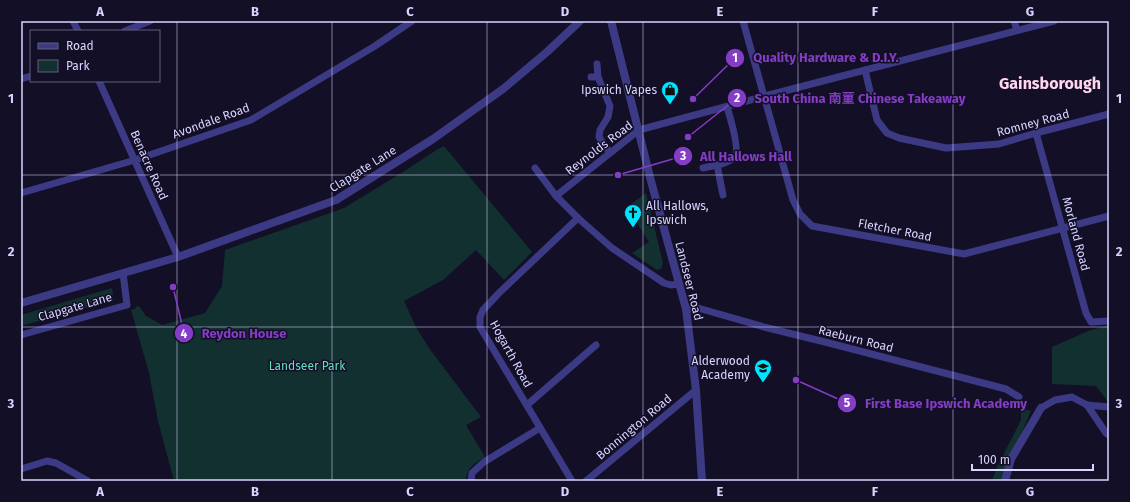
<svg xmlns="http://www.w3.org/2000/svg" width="1130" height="502" viewBox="0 0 1130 502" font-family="'Fira Sans','Noto Sans SC',sans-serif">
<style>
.green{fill:#12302f}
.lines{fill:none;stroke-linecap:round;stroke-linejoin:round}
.minor{stroke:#3d3a85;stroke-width:7}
.tertiary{stroke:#3d3a85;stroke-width:8}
.grid{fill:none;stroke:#d9d4ff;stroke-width:1;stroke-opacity:0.55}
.labels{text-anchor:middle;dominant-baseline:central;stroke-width:3;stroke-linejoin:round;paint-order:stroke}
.poi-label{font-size:12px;fill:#d9d4ff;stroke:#130f26;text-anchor:end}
.street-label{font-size:12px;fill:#d9d4ff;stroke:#130f26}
.park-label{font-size:12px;fill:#5fe0c0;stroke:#130f26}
.district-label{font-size:16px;font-weight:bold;fill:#ffd6f0;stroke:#130f26}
.leader{fill:none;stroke:#843dc5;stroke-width:1.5}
.callout-dot{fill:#843dc5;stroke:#130f26;stroke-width:1.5}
.mark-label{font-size:12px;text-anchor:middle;font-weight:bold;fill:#fff}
.callout-label{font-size:13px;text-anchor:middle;font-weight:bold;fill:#843dc5;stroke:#130f26;stroke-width:3;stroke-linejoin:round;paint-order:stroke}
.neatline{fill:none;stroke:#d9d4ff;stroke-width:1.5}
.grid-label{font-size:13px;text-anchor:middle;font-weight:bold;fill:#d9d4ff}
</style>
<rect width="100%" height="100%" fill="#130f26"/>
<g class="green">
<path d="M444,146l88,106 -28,28 -28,-30 -33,30 -39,21 12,26 13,21 52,69 -15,8 19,32c-11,7 -18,10 -19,24h-292l-16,-60 -9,-48 -18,-63 5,-2v-2l1,1 2,-1 7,10 16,9 43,-12 17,-27 3,-36 119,-42 59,-36 35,-23z"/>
<path d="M646,193l17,70 -2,6 -4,1 -25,-17 17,-11 -14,-22 4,-4 -8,-12z"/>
<path d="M112,288l1,7 -6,2 1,3 6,-1v1l-93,26v-11z"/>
<path d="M1109,325v78l-13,-17 -44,-2v-37l36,-16z"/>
<path d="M1021,408l10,3 -30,70h-9l5,-14 24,-47z"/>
</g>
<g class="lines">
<g class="minor">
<path d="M73,21l5,10"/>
<path d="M743,21l50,179 7,14 12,12 152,28 145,-38"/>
<path d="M1014,21l3,9"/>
<path d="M125,31l25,-10"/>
<path d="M597,64l1,13"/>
<path d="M865,70l12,50 10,13 12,5 47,10 53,-4 37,-11 73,-19"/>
<path d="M591,77h7l12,29 -2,11 -8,13 -1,7 11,16"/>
<path d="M21,79l10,-3"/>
<path d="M99,81l79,176"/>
<path d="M1036,133l50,180 5,9 18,-1"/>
<path d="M717,165l6,30"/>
<path d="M535,168l21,28 22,22 34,30 52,35 7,2 8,-1"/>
<path d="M703,168c8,-2 27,-4 32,-12 5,-7 -5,-39 -8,-49"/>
<path d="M21,193l114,-33 116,-40 124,-74 37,-25"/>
<path d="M556,196l83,-66 126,-34 289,-75"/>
<path d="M686,309l12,-1 66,19 65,16 177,46 13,8"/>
<path d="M21,335l106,-30 -4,-32"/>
<path d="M527,405l69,-60"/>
<path d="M1087,405l22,2"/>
<path d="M1041,408l14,-8 17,-3 15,8 19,28 3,2"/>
<path d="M21,469l26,-8 9,2 32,18"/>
<path d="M471,481l1,-8 12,-11 56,-34"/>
<path d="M572,481l-92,-154v-10l3,-7 16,-17 79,-75"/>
<path d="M586,481l110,-91"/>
</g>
<g class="tertiary">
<path d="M611,21l40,160 35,128 10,81 6,91"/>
<path d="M21,303l157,-46 158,-57 97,-61 70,-50 44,-37 33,-31"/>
<path d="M1005,481l6,-22 30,-51"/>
</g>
</g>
<path class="grid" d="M177,21v460M332,21v460M487,21v460M643,21v460M798,21v460M953,21v460M21,175h1088M21,327h1088"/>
<defs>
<symbol id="shop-pin" viewBox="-11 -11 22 30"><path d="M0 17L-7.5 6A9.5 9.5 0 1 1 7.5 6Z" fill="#00e5ff" stroke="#130f26"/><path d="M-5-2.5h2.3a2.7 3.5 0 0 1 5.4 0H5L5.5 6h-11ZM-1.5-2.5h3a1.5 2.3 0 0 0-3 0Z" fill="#111"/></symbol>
<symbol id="church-pin" viewBox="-11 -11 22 30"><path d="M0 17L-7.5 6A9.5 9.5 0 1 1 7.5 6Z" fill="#00e5ff" stroke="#130f26"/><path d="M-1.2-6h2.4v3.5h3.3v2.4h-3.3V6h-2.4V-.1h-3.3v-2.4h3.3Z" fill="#111"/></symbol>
<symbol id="school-pin" viewBox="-11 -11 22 30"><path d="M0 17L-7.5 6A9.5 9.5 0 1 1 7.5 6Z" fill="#00e5ff" stroke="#130f26"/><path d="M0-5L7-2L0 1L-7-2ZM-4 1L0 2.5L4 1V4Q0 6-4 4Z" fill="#111"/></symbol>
</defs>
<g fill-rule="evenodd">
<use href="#shop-pin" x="660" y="80" width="20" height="27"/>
<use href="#church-pin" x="623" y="203" width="20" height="27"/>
<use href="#school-pin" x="753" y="358" width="20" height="27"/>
</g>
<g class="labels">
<g class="poi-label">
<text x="657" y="90">Ipswich Vapes</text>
<text x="646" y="206" text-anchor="start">All Hallows,<tspan x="646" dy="14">Ipswich</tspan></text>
<text x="750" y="361">Alderwood<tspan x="750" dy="14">Academy</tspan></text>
</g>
<g class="street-label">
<text transform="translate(211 121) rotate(-20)">Avondale Road</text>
<text transform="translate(1033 123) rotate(-15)">Romney Road</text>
<text transform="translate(599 148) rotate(-37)">Reynolds Road</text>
<text transform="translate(149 165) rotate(66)">Benacre Road</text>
<text transform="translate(363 169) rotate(-32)">Clapgate Lane</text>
<text transform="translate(895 230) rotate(11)">Fletcher Road</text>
<text transform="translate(1076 234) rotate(75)">Morland Road</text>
<text transform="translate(689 281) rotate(76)">Landseer Road</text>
<text transform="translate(75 307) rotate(-16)">Clapgate Lane</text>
<text transform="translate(856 339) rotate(14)">Raeburn Road</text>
<text transform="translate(511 354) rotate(61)">Hogarth Road</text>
<text transform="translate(634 427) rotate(-40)">Bonnington Road</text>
</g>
<g class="park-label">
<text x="307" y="366">Landseer Park</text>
</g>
<g class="district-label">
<text x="1050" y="83">Gainsborough</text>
</g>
</g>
<path class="leader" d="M693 99L735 58M688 137L737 98M618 175L683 156M173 287L184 333M796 380L847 403"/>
<g class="callout-dot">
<circle cx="693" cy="99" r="4"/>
<circle cx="688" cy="137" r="4"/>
<circle cx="618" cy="175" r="4"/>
<circle cx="173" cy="287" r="4"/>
<circle cx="796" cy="380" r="4"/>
<circle cx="735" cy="58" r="10"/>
<circle cx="737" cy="98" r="10"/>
<circle cx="683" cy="156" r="10"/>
<circle cx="184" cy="333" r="10"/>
<circle cx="847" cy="403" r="10"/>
</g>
<g class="mark-label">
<text x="735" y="62">1</text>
<text x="737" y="102">2</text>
<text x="683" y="160">3</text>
<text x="184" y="338">4</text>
<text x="847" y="407">5</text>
</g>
<g class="callout-label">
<text x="826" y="62">Quality Hardware &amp; D.I.Y.</text>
<text x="860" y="103">South China 南菫 Chinese Takeaway</text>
<text x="746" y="161">All Hallows Hall</text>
<text x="244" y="338">Reydon House</text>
<text x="946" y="408">First Base Ipswich Academy</text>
</g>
<rect width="1130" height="502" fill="none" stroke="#130f26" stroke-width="44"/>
<rect x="30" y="30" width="130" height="52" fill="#130f26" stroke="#625e7d"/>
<rect x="38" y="43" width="20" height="6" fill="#3d3a85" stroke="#625e7d"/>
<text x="66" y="50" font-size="12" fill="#d9d4ff">Road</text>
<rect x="38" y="60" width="20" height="12" fill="#12302f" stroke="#625e7d"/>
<text x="66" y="70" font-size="12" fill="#d9d4ff">Park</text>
<path d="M972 464v6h121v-6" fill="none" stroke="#d9d4ff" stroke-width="2"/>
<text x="978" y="464" font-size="12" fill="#d9d4ff" stroke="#130f26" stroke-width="3" paint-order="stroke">100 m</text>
<rect x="22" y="22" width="1086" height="458" class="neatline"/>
<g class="grid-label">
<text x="100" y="16">A</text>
<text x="255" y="16">B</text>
<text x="410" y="16">C</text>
<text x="565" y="16">D</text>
<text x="720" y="16">E</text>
<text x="875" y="16">F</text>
<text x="1030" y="16">G</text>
<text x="11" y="103">1</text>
<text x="1119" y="103">1</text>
<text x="11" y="256">2</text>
<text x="1119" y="256">2</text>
<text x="11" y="408">3</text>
<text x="1119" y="408">3</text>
<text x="100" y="496">A</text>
<text x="255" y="496">B</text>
<text x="410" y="496">C</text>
<text x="565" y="496">D</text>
<text x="720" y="496">E</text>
<text x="875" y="496">F</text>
<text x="1030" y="496">G</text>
</g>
</svg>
